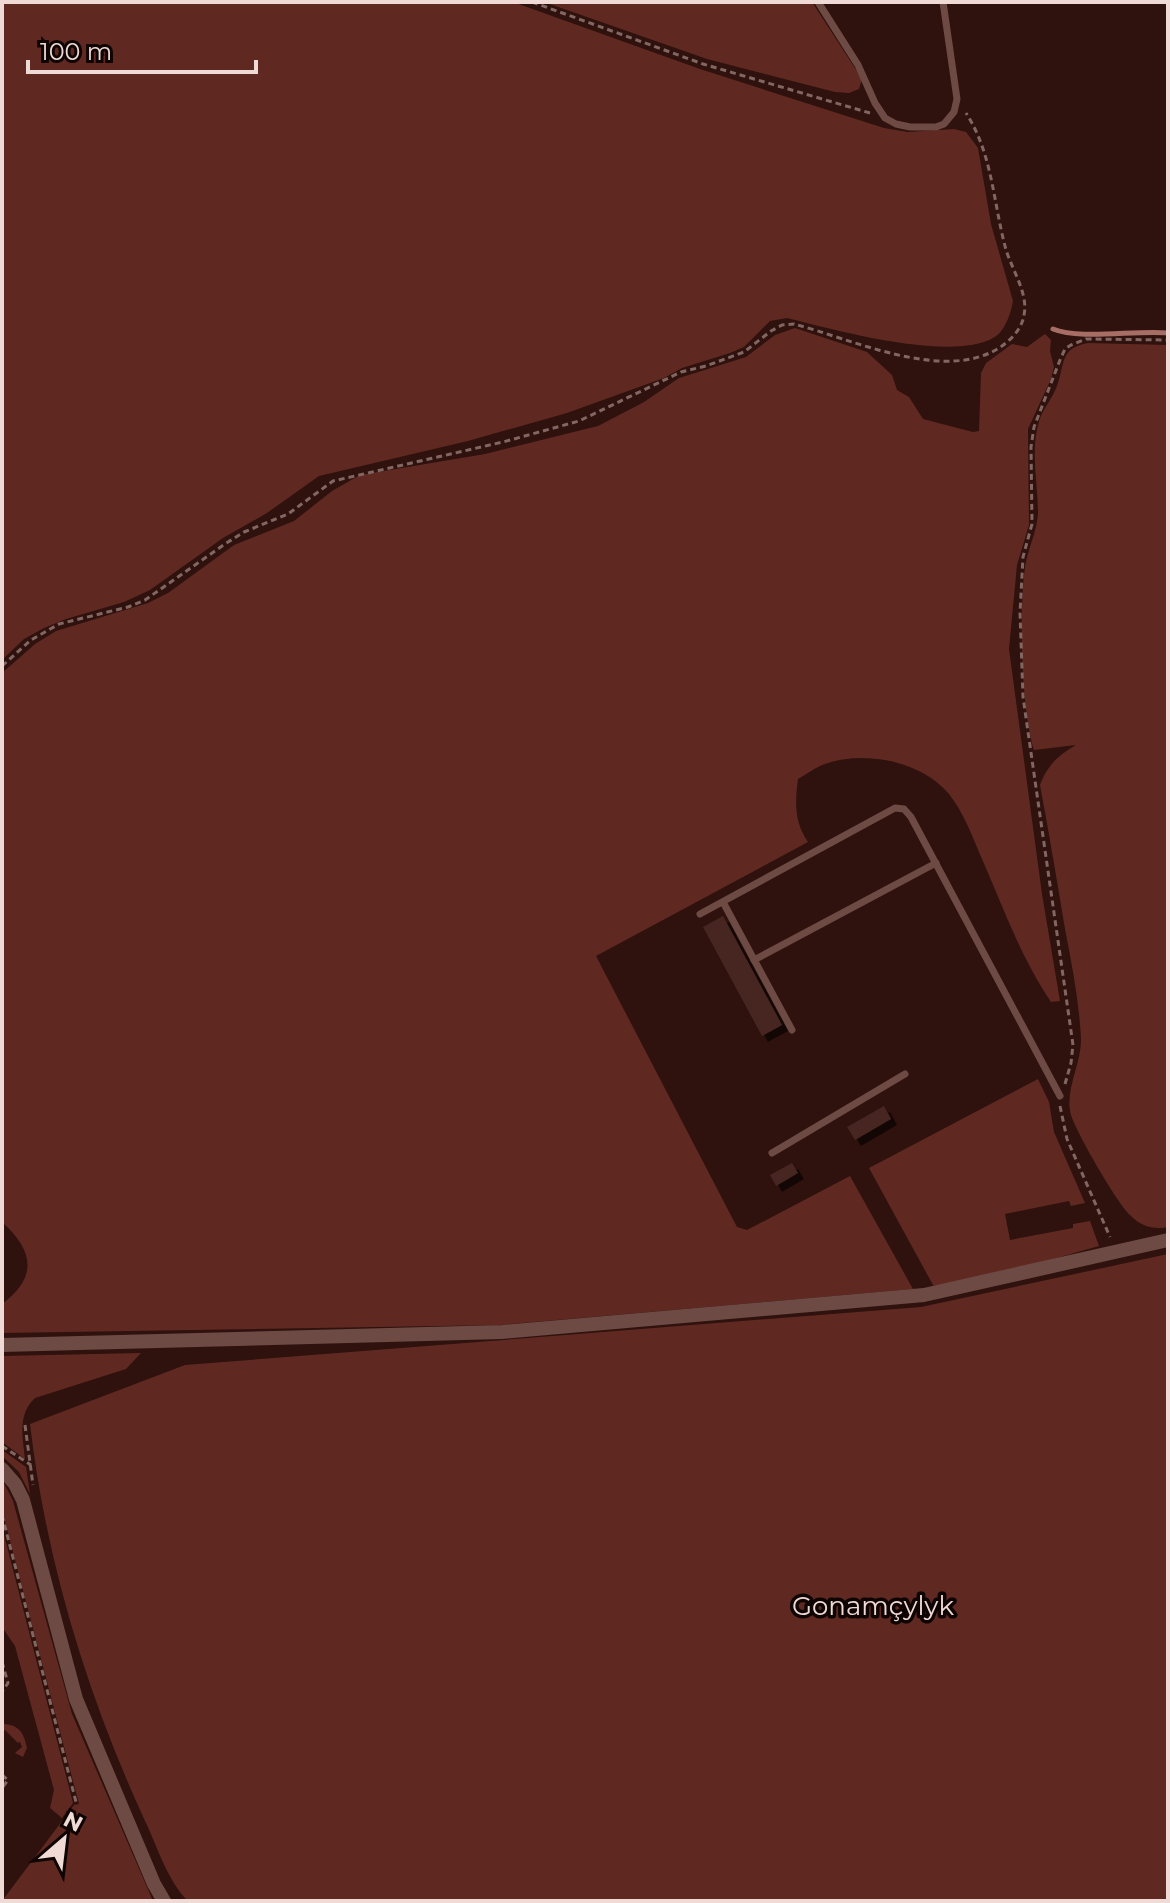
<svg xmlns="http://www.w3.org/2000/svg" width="1170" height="1903" viewBox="0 0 1170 1903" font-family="Montserrat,sans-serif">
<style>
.green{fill:#5f2921}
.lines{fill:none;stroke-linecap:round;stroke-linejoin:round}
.stream{stroke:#a66e65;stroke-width:5}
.building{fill:#462721;filter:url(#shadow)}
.path{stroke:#816662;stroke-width:3;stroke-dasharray:6 4;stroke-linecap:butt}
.lane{stroke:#6d4a43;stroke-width:7}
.street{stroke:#6d4a43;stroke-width:14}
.labels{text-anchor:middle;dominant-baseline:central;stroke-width:7;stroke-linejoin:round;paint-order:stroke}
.park-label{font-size:26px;fill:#efd9d4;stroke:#0e0403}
</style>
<defs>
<filter id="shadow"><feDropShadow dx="6" dy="6" stdDeviation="0" flood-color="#0009"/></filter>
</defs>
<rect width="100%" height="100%" fill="#2f110d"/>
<g class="green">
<path d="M2,2h511l187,67 184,59 24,4 46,-3 12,3 12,16 13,76 22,77c-2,12 -8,31 -20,37 -43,24 -158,-8 -206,-20l-17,3 -26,26 -14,6 -48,15 -18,10 -97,35 -99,28 -149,35 -52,37 -44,25 -73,52 -26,12 -58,17 -22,9 -20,11 -22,21z"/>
<path d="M544,2h268l50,77 -3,10 -10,4 -14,-1 -128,-33z"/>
<path d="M795,328l72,24 25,23 5,15 12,7 14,22 50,13 6,-1 2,-58 5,-10 26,-19 15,3 18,-13 6,6 -1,11 4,16 -3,12 -23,50 1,96 -12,40 -8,84 33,245 18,107 -9,1c-30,-44 -48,-95 -69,-143 -9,-21 -18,-46 -33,-65 -28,-33 -84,-44 -124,-30 -9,3 -18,10 -27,15 -3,24 -4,42 10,63l-212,114 141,271 10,3 103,-54 63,113 -413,36 -498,8v-29c36,-27 32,-53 0,-82v-549l33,-29 21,-13 92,-28 20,-10 66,-48 60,-24 38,-30 28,-16 125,-21 113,-28 46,-24 35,-24 67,-21 29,-22z"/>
<path d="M1088,343l80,2v882c-14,3 -28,-1 -38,-12 -13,-12 -54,-83 -59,-100 -7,-24 11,-52 10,-77 -2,-37 -9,-73 -16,-109 -8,-48 -16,-96 -25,-144 8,-21 18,-29 36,-40l-42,5c-13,-41 -15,-140 -9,-183 3,-19 12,-35 13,-54 0,-31 -8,-60 1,-92 4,-13 15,-24 19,-38 7,-22 3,-35 30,-40z"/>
<path d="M1038,1079l11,23 5,30 31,71 -14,3 -2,-5 -64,13 5,26 63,-12v-4l17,-3 9,25 -92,26 -69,15 -5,-2 -64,-117z"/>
<path d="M1168,1254v647h-980c-21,-21 -30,-53 -43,-80 -58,-126 -99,-260 -115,-397l155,-59 736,-58z"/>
<path d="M141,1353l-15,16 -91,29c-18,17 -12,39 -10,61l-23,-17v-86z"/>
<path d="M2,1450l24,17 4,27 -11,-22 -17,-16z"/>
<path d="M2,1479l11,22 59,213 81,187h-151l72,-96 5,-1 -77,-294z"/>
<path d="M2,1527l71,276 -11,15 -12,-10 4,-18 -39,-144 -13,-19z"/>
<path d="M2,1724c17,0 22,9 25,24l-4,9 -8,-4 7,-6 -2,-5 -2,1 -13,-13 -3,2z"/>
</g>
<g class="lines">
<path class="stream" d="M1053,329c27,11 82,1 115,4"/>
</g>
<g class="building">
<path d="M723,916l59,109 -20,11 -59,-109z"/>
<path d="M884,1106l7,13 -36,21 -8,-13z"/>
<path d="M792,1163l6,10 -22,13 -6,-11z"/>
</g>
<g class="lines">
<g class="path">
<path d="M532,2l171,62 167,49"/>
<path d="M2,666l29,-26 28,-16 69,-17 17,-7 80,-56 19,-12 44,-18 45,-33 170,-39 76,-21 102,-49 25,-6 38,-14 27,-21 11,-6 12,-1c58,15 149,59 205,24 11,-7 23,-19 25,-33 5,-22 -14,-48 -19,-69 -12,-46 -13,-93 -39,-133"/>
<path d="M1065,1084l6,-21 2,-18 -50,-348 -3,-84 3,-56 9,-33 -1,-77 3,-20 26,-67 5,-11 6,-4 15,-6 82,1"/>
<path d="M1060,1106l7,33 43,98"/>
<path d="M25,1425l8,60"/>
<path d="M2,1446l29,19"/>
<path d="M2,1515l74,287"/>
<path d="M2,1662l6,21 -6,9"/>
<path d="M2,1775l6,5 -6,8"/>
</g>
<g class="lane">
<path d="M818,2l40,63 17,38 10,15 11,6 14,3h26l8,-3 10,-12 3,-13 -14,-97"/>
<path d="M723,902l69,128"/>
<path d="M700,914l195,-106 9,1 7,8 149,279"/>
<path d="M754,960l182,-97"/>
<path d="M772,1153l133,-79"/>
</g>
<g class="street">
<path d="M2,1345l500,-13 422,-37 244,-55"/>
<path d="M2,1469l13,15 8,16 53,199 78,185 10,17"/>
</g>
</g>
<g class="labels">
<g class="park-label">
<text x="873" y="1606">Gonamçylyk</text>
</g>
</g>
<rect width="1170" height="1903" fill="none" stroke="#efdad6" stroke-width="8"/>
<g transform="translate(64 1839) rotate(28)" stroke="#0e0403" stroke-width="6" paint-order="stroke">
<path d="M0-6L14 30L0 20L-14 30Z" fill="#efdad6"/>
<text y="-12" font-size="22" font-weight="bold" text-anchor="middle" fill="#efdad6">N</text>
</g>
<path d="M28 60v12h228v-12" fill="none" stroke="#efdad6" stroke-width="4"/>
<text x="40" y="60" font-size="24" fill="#efdad6" stroke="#0e0403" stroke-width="6" paint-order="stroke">100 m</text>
</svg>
